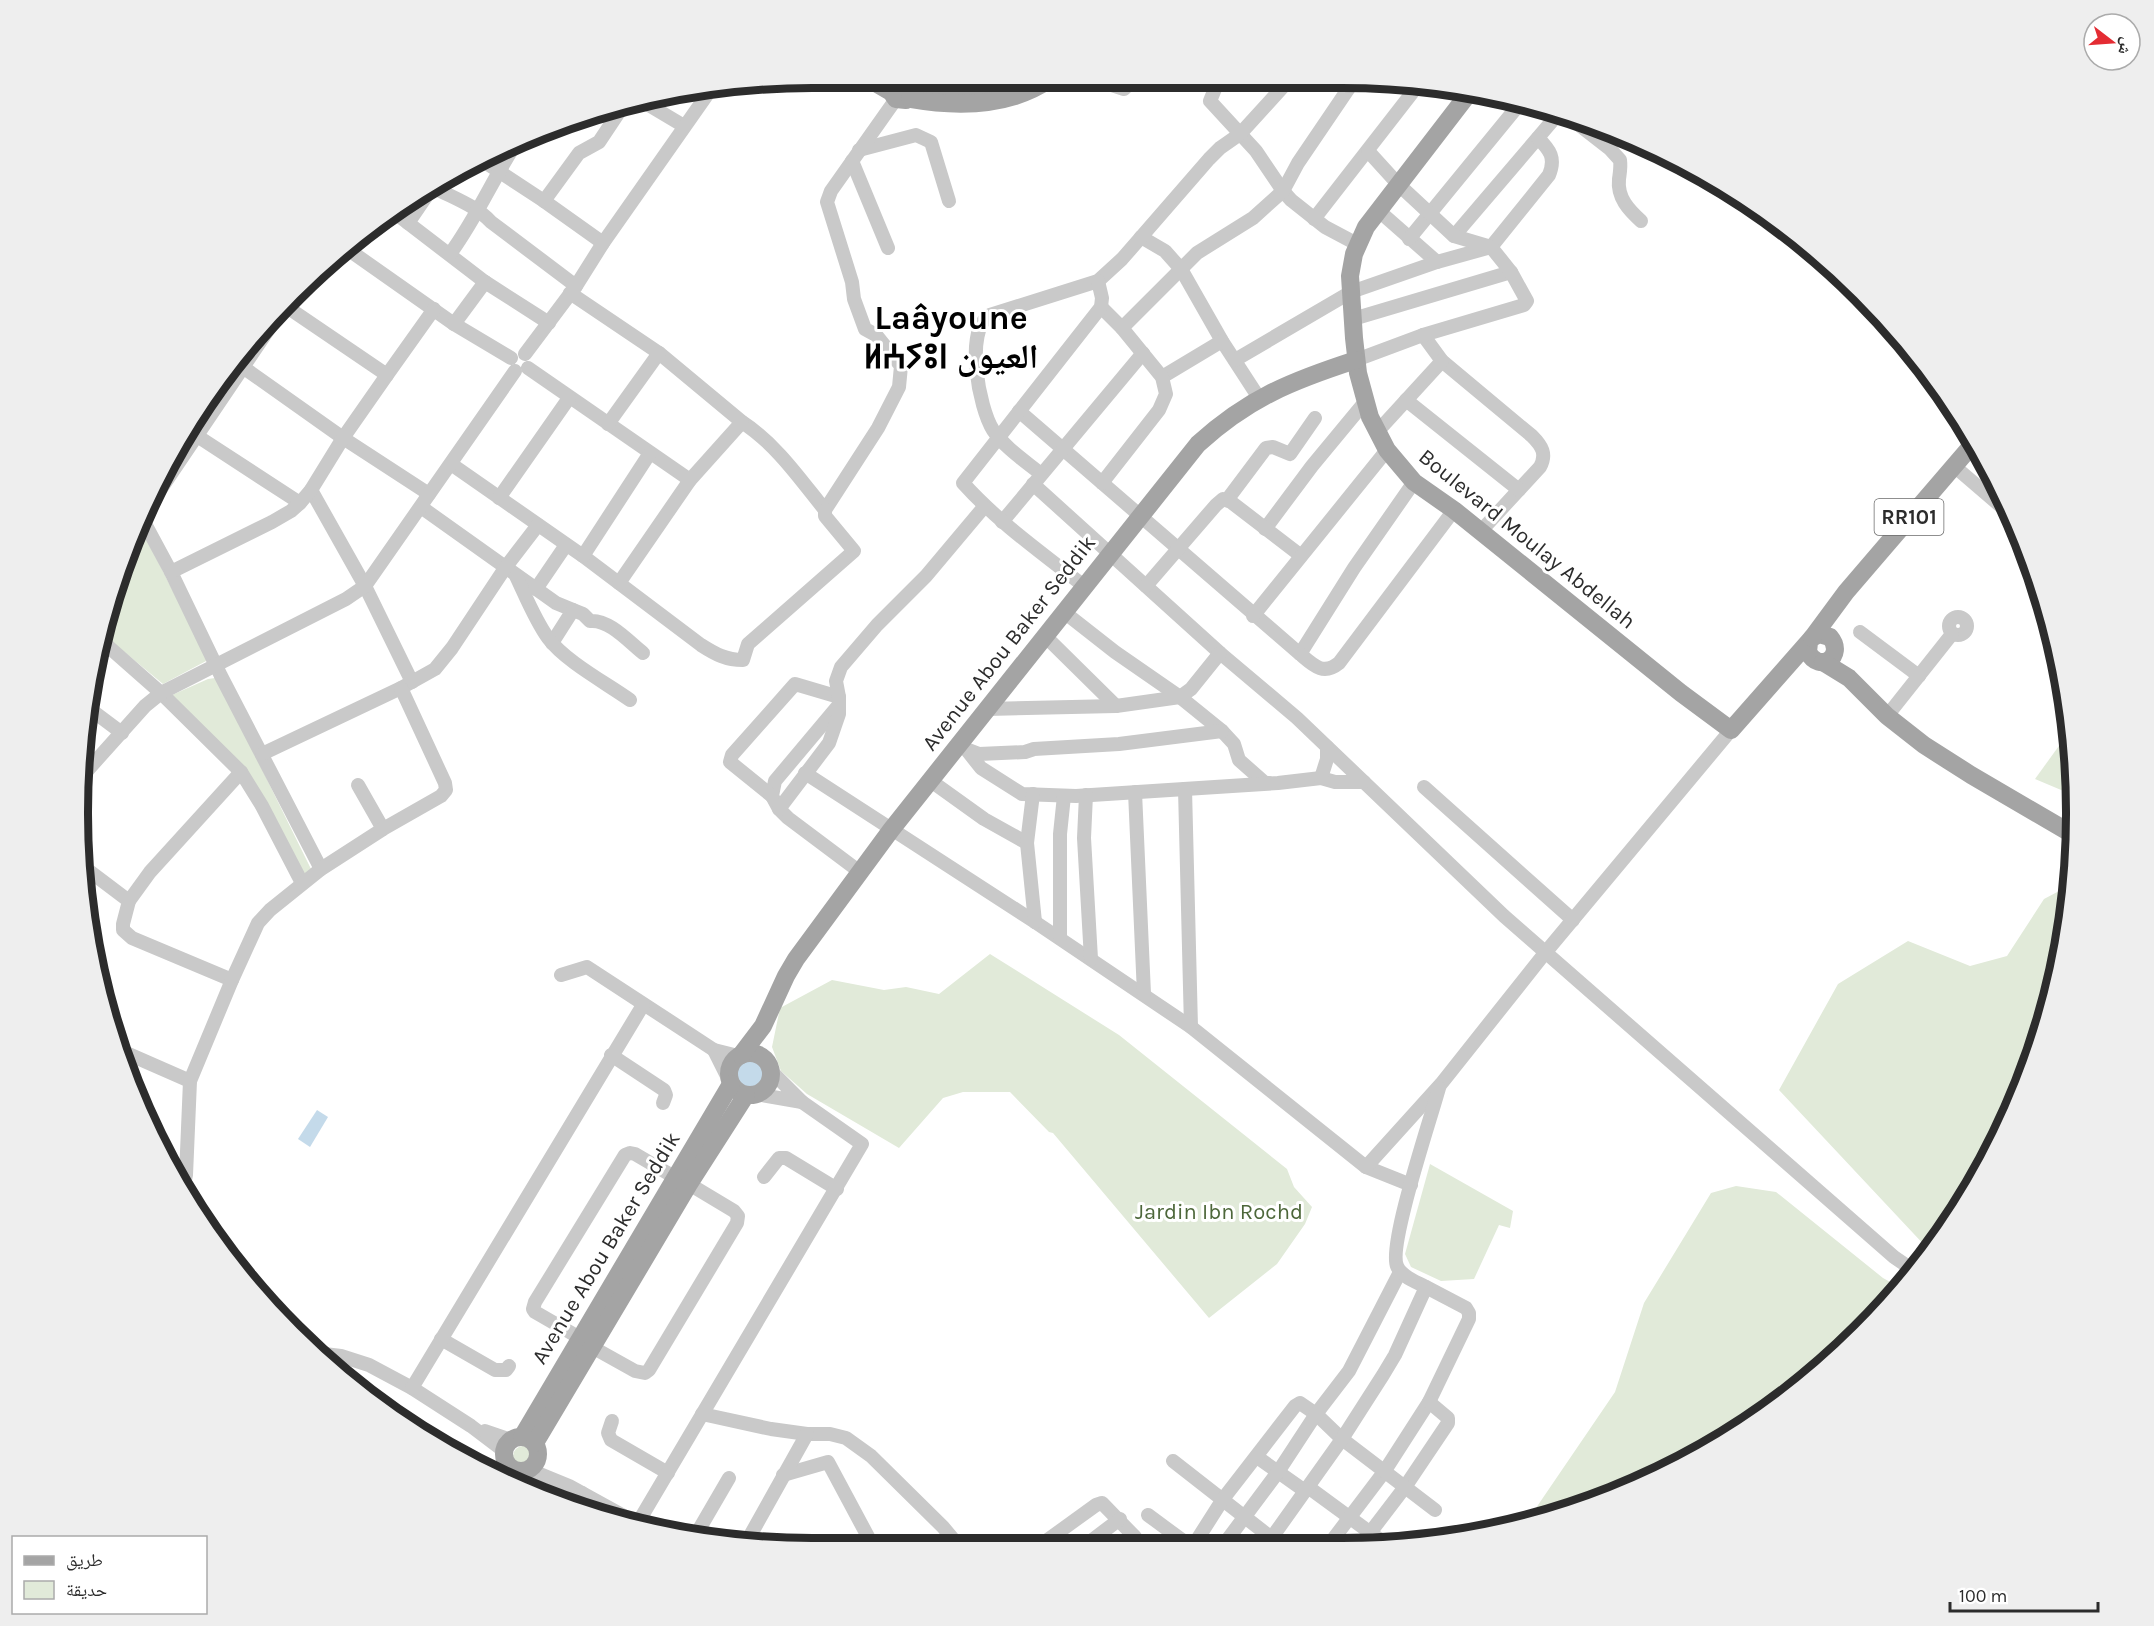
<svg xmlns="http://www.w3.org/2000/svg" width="2154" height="1626" viewBox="0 0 2154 1626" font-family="Karla,'Noto Naskh Arabic','Noto Sans Tifinagh',sans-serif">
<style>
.green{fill:#e1ead9}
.water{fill:#c4daea}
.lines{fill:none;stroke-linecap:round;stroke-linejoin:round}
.minor{stroke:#c9c9c9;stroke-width:14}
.major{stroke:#a4a4a4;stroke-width:18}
.labels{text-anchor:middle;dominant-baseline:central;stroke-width:6;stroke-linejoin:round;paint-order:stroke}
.shield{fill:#fff;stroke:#6b6b6b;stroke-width:1.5}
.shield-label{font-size:21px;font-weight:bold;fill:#2c2c2c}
.street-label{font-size:22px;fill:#2c2c2c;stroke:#fff}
.park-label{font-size:22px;fill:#4d673a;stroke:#fff}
.town-label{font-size:34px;font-weight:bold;fill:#000;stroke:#fff}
.rim{fill:none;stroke:#2c2c2c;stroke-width:8}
</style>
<rect width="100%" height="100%" fill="#fff"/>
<g class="green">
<path d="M140,536l7,4 61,120 -45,24 -59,-49 33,-98z"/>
<path d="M215,678l4,4 92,187 -1,6h-7l-57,-105 -74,-75 36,-16z"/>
<path d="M2069,732l5,33 -1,30 -38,-16z"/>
<path d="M2061,890h9v19l-33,141 -60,131 -49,68 -149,-159 59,-106 70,-43 62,25 37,-10 37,-57z"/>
<path d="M990,954l129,81 168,134 7,18 18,20 -7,17 -28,40 -68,54 -156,-185 -4,-1 -39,-40h-47l-20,6 -44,50 -92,-54 -26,-23 -9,-24 8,-39 52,-28 52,10 22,-3 33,7z"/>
<path d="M1430,1164l83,47 -3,17 -11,-3 -25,54 -33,2 -30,-14 -6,-13z"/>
<path d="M1736,1186l40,6 107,86 18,10 -8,10 -105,98 -166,96 -98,26 12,-10 79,-116 29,-89 67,-110z"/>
<circle cx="523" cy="1456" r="10"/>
</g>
<g class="water">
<circle cx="750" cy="1073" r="15"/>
<path d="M317,1110l11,7 -18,30 -12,-8z"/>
</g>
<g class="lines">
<g class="minor">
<path d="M1102,79l7,5 15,5 10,-10"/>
<path d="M1219,79l-9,22 46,50 27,40 8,9 34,27 32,17"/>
<path d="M642,101l42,25"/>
<path d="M1565,114l45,35 10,11c1,7 0,12 -1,19 -2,19 10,31 22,42"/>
<path d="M859,150l57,-15 15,7 18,59"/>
<path d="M483,161l61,40 59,42"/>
<path d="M852,161l36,87"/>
<path d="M433,187c20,11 42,18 58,35l85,64"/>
<path d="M544,201l35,-48 20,-11 26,-39"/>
<path d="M1379,211l58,51"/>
<path d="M395,213l90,69 64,41"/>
<path d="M1314,219l105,-135"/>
<path d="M408,223l26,-38"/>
<path d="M1454,236l105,-123"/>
<path d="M1141,237l24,14 16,18 41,72 37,57"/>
<path d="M1409,239l113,-138"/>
<path d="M346,248l108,76 57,34"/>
<path d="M450,254c25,-34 41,-71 63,-106"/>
<path d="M570,293l89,60 83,69c34,22 58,57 83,88l53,-82 21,-41 2,-21 -25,-31 -11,-6 -11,-30 -2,-17 -25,-80 4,-11 65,-92"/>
<path d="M284,305l103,70"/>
<path d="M1101,307l21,21"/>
<path d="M1353,319l158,-47"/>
<path d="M454,324l31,-42"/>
<path d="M1423,335l19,26 90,75c10,10 15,18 8,31l-60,65"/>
<path d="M525,354l51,-68 27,-43 106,-151"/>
<path d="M1235,360l116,-68 86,-30 54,-15 58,-72c7,-17 1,-25 -11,-37"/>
<path d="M1356,360l67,-25 101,-30 3,-4 -16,-29 -20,-25 -37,-11 -56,-52 -30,-33"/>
<path d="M237,363l106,75 86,56"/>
<path d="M528,368l162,112"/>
<path d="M1162,377l60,-36"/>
<path d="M1406,400l113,90"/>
<path d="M1019,411l281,243 54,-86 60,-86"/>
<path d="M608,424l51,-71"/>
<path d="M191,432l109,71"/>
<path d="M1377,432l65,-71"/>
<path d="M451,464l132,92 118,89c14,9 25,15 42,15l5,-16 106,-93 -29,-35v-6"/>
<path d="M1954,466l56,48"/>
<path d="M1041,474c-16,-13 -36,-26 -48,-44 -14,-22 -29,-100 -3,-115l108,-34 24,-22 87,-100 11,-11 20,-14 50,-55"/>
<path d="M1102,483l57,-73 7,-16 -4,-17 -40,-49 75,-75 56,-35 30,-27 15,-28 57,-84"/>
<path d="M1033,484l187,169 77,65 207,198 390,341 19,13"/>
<path d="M311,490l54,96 47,96"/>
<path d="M1983,490l11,-12"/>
<path d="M499,498l70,-100"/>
<path d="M1227,500l39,-52 7,-1 17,7 25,-36"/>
<path d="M421,507l135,96 17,7 -21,33"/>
<path d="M146,511l143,-212"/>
<path d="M143,520l28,52 50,104 100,193"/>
<path d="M1002,522l141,-169"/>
<path d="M1265,529l47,-63 53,-64"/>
<path d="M583,556l67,-103"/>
<path d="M171,572l101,-50 19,-11 9,-8 11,-13 32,-52 44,-63 47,-66"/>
<path d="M516,576c10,21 19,44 32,62 17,23 58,45 82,62"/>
<path d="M619,583l71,-103 52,-58"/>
<path d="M1084,586c-42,-33 -86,-64 -121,-103l138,-176 1,-9 -4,-17"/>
<path d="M1146,586l70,-81 7,-6 8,3 69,53"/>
<path d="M536,589l30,-44"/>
<path d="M573,610l10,4 7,7c19,-2 39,21 53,32"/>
<path d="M1064,612l51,40 65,45 42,34 12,13 5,16 26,23h4"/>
<path d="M1253,616l134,-166"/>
<circle cx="1958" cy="626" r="9"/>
<path d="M1860,632l59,44"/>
<path d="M1045,636l71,70"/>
<path d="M102,641l59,52 80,79 21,34 40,77"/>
<path d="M1300,654c13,11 23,22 39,9l115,-153"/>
<path d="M838,706l-63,75 -3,15 7,13 9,9 72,54"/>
<path d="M90,709l32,24"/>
<path d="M987,709l129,-3 64,-9 11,-8 29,-36"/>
<path d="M1887,716l65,-82"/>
<path d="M959,746l7,3 15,19 41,26 54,2 202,-13 43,-5 14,4h29"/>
<path d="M966,749l13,5 46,-2 9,-3 85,-5 103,-13"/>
<path d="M262,754l139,-66 34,-19 17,-21 53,-80 33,-43"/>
<path d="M85,773l60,-67 16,-13 185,-94 19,-13 150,-215"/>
<path d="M805,773l230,149 156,105 175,140 45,18"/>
<path d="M1321,778l6,-19v-12"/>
<path d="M931,781l53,38 43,24"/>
<path d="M358,785l25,44"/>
<path d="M1424,787l149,133"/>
<path d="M1185,789l6,238"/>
<path d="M1135,792l9,202"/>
<path d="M1033,794l-6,49 8,79"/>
<path d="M1086,795l-2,43 7,121"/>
<path d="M772,796l-42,-34 2,-7 63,-71 44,13"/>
<path d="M779,809l50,-66 10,-29v-17l-3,-16 5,-14 36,-42 49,-49 58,-69"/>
<path d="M80,864l49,37"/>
<path d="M1060,938v-104l4,-38"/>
<path d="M561,975l26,-8 127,83"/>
<path d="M232,980l-100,-42 -9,-8v-6l6,-23 21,-29 91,-100"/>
<path d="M117,1049l73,32"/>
<path d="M611,1055l53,35 2,5 -3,8"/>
<path d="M729,1080l-15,-30 24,6"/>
<path d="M756,1094l46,8 -31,-31"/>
<path d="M1366,1167l75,-83 104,-131 186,-223"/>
<path d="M764,1177l15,-19h7l51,31"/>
<path d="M183,1190l3,-15 4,-94 42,-101 26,-57 12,-13 51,-41 62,-40 58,-33 5,-6 -1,-7 -44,-95"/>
<path d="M580,1338l-45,-26 -2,-3 2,-7 90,-147 5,-2 5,1 41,24"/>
<path d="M441,1339l54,31h11l3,-4"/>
<path d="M592,1347l43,24 10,2 4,-3 88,-147 1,-7 -4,-5 -45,-27"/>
<path d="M316,1353l25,3 28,9 43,23 59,38 33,25"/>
<path d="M412,1388l231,-383"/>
<path d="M702,1414l69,15 36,5h23l16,4 25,18 72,71 15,18"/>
<path d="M612,1421l-4,12 3,7 57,33"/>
<path d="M485,1431l26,9"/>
<path d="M1257,1457l48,34"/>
<path d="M1173,1461l105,82"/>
<path d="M530,1470l39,16 60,33"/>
<path d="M783,1475l45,-13 45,84"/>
<path d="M1308,1487l75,55"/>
<path d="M574,1508l8,-15"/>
<path d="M1148,1515l38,28"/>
<path d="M639,1521l223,-377 -60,-42"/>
<path d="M697,1533l32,-55"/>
<path d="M1331,1542l53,-70 45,-70 40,-83v-6l-3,-5 -40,-21"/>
<path d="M1363,1542l42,-55 43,-64v-5l-19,-16"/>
<path d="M746,1543l61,-109"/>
<path d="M1195,1543l28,-44 72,-93 5,-3 16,11 26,25 93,71"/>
<path d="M1225,1543l53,-71 38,-58 33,-43 51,-99"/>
<path d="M1268,1543l74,-104 41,-64 12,-20 31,-68c-9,-5 -25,-10 -29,-21 -9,-21 34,-148 42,-178"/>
<path d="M1042,1544l54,-39 6,-2 33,34 -4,7"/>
<path d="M1087,1544l33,-25"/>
</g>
<g class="major">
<path d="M867,78l24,14"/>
<path d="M901,78c-10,4 -12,13 -5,21l10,1 6,-4 2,-6"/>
<path d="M913,86c32,4 66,7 98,-1"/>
<path d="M1469,93l-103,134 -12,27 -4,22 4,62 4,35 12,44 17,33 27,32 40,28 227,183 50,37 81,-92 7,-4 11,3c16,19 -11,37 -22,15l1,-10"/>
<path d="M910,99c46,8 100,8 140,-20"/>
<path d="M1812,638l34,-46 127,-148"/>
<path d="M1823,662l26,16 38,38 37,29 47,30 101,59"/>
<circle cx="750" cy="1074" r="21"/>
<path d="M741,1055l22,-29 23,-50 10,-17 95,-129 307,-386c51,-46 93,-63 158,-84"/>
<circle cx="521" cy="1454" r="17"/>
<path d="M522,1437l209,-353"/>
<path d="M535,1443l154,-259 57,-89"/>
</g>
</g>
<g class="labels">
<rect class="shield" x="1874.5" y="499" width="69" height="36" rx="4.5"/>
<g class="shield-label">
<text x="1909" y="517">RR101</text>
</g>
<g class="street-label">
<text transform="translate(1527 539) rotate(39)">Boulevard Moulay Abdellah</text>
<text transform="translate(1009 643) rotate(-52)">Avenue Abou Baker Seddik</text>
<text transform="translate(606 1248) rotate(-59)">Avenue Abou Baker Seddik</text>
</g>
<g class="park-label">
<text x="1219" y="1212">Jardin Ibn Rochd</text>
</g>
<g class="town-label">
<text x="951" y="318">Laâyoune<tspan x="951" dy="39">ⵍⵄⵢⵓⵏ العيون</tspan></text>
</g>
</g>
<path d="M0 0H2154V1626H0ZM812 88H1342A724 724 0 0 1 2066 812V814A724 724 0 0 1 1342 1538H812A724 724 0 0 1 88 814V812A724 724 0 0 1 812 88Z" fill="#eee" fill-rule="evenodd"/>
<path class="rim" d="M812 88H1342A724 724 0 0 1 2066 812V814A724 724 0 0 1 1342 1538H812A724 724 0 0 1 88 814V812A724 724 0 0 1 812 88Z"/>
<rect x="12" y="1536" width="195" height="78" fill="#ffffff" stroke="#ababab" stroke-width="1.5"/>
<rect x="24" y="1556" width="30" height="9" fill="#a4a4a4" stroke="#ababab" stroke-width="1.5"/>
<text x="66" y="1566" font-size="18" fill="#2c2c2c">طريق</text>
<rect x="24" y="1581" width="30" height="18" fill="#e1ead9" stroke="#ababab" stroke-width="1.5"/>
<text x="66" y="1596" font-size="18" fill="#2c2c2c">حديقة</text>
<g transform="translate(2112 42) rotate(107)"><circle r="28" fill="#ffffff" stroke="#ababab" stroke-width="1.5"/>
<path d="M0-4.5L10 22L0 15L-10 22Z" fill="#e42c33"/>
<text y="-9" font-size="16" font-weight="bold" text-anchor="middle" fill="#2c2c2c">ش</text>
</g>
<path d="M1950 1602v9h148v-9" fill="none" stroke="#2c2c2c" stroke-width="3"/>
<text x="1959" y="1602" font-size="18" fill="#2c2c2c" stroke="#ffffff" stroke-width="4.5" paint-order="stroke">100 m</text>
</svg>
